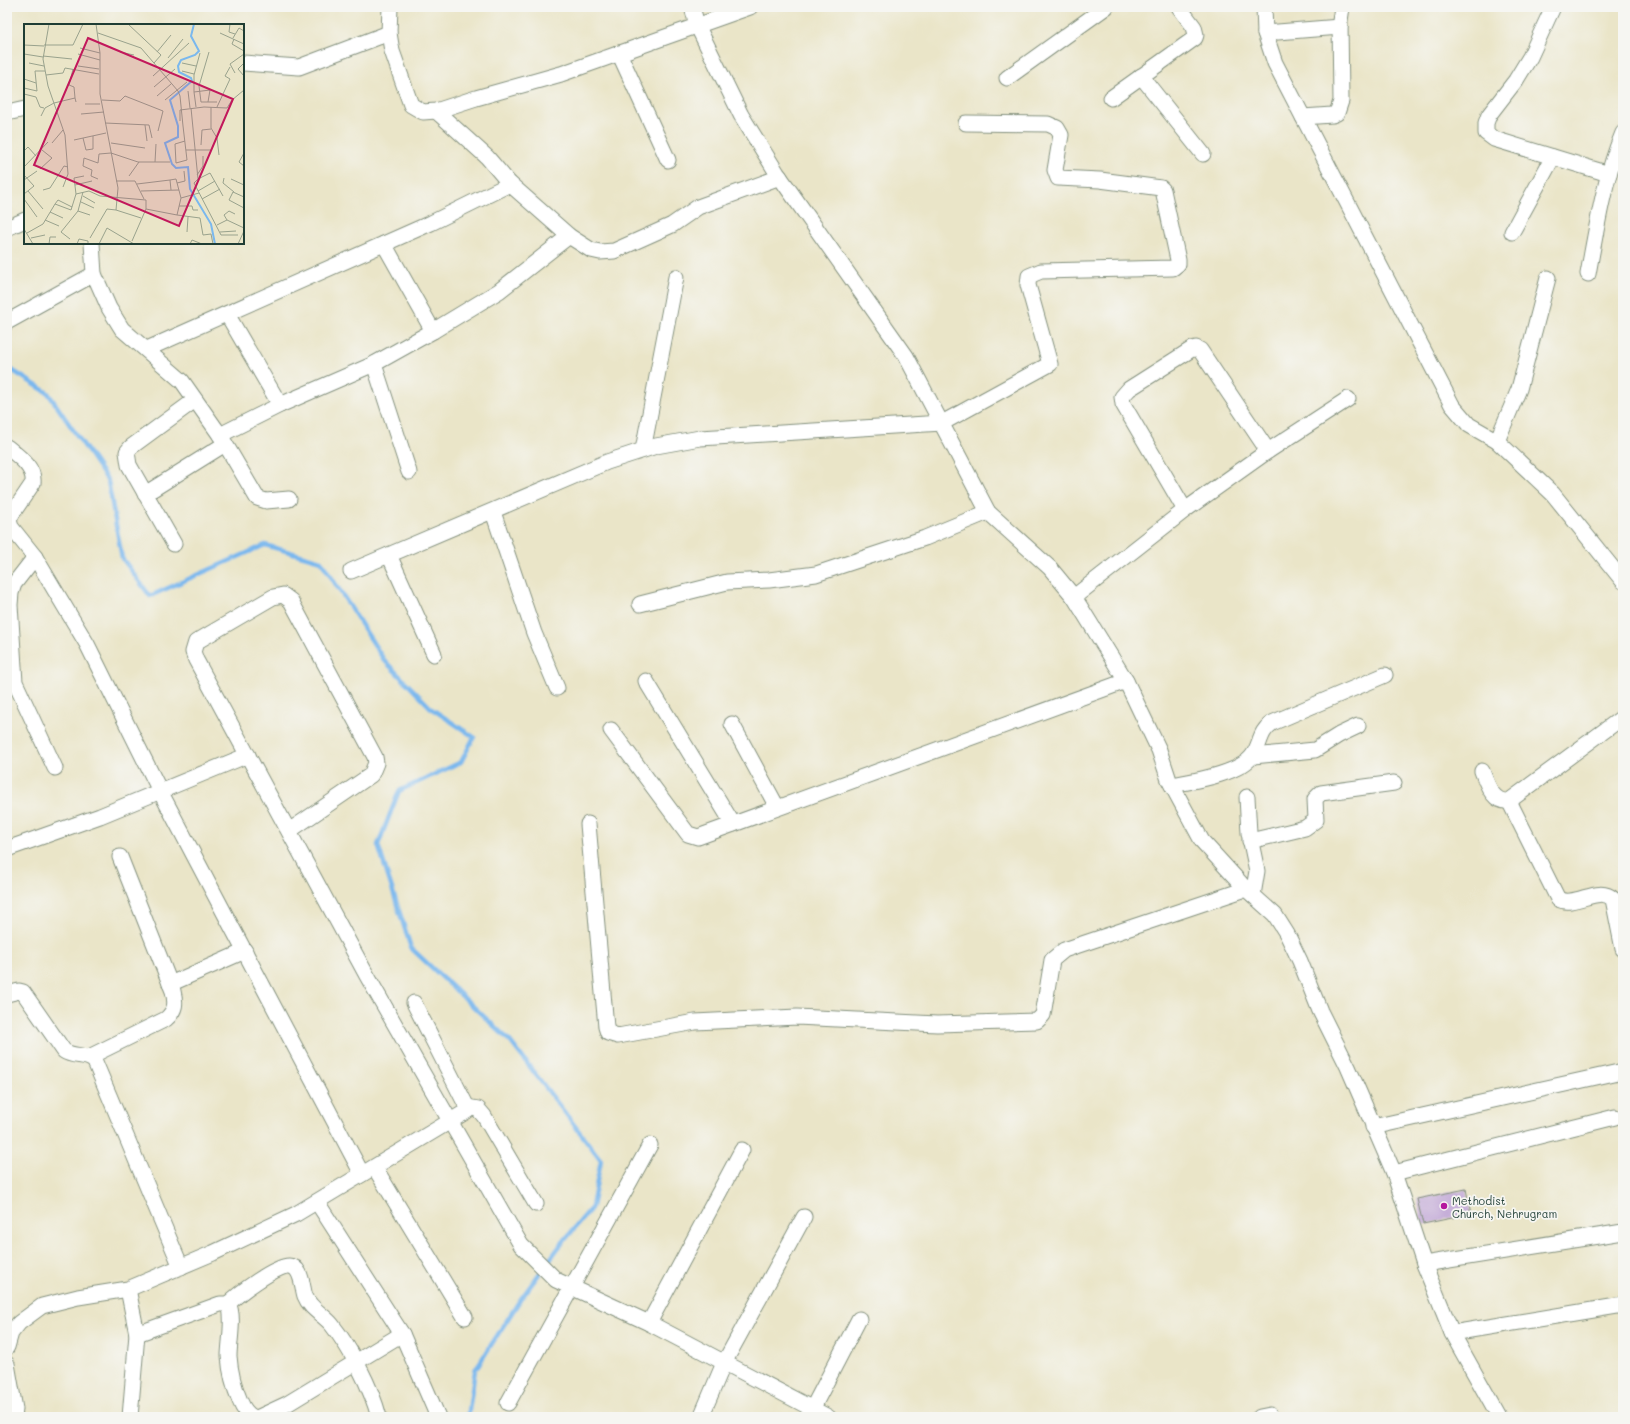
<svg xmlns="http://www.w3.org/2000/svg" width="1630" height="1424" viewBox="0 0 1630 1424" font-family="Mali,sans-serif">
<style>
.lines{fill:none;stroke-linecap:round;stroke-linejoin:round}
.stream{stroke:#7ab8ee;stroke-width:4.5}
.building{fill:#c4acd8}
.minor-casing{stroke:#84917e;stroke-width:17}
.minor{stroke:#fff;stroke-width:15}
.poi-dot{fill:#b5179e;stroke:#f6f6f2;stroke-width:1.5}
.labels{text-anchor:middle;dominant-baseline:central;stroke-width:3.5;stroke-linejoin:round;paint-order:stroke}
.poi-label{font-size:11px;fill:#1f3d34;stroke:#f6f6f2;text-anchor:start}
.inset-river{fill:none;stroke:#7ab8ee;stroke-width:2}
.inset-road{fill:none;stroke:#99a28d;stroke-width:1}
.view{fill:#c2185b;fill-opacity:0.15;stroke:#c2185b;stroke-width:2}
.inset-edge{fill:none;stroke:#1f3d34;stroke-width:2}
</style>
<rect width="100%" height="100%" fill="#f6f6f2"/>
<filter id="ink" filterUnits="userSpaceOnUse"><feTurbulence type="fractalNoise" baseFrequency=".025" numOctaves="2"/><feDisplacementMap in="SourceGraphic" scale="8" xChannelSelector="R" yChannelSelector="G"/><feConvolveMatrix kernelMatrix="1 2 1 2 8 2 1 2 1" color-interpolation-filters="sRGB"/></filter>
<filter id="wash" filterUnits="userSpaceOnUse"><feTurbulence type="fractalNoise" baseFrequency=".012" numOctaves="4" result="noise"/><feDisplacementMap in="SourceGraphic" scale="16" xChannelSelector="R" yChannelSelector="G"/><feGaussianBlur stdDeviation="0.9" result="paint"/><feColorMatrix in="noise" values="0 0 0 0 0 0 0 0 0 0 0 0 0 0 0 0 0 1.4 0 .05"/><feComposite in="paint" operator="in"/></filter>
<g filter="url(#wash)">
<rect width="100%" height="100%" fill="#eae5c8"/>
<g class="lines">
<path class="stream" d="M7,367l41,26 60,88 14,77 28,38 115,-51 56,16 63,99 48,49 42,28 -13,25 -62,29 -21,54 33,103 99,93 91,119 -9,47 -33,40 -39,53 -45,70 -7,47"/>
</g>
<g id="blocks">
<path class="building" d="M1466,1189l5,25 -48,10 -6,-25z"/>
</g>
</g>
<g filter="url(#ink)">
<use href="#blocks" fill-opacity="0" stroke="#84917e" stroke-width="1"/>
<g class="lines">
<defs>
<g id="minor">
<path d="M390,7l-1,26 3,18 19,54 12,7 13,-1 40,-13 85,-24 189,-67"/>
<path d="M692,7l5,18 44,90 36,58 129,183 82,156 62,56 24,29 52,84 33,69 10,30 33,61 44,48 29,26 12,19 13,27 20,50 28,56 46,106 30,91 28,69 47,84"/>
<path d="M1264,7l1,26 10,30 177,342 17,20 28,16 56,53 70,87"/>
<path d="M1553,7l-23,50 -14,23 -27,35 -3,8v10l8,6 115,35"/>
<path d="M1265,33l75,-6"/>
<path d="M619,53l49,107"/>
<path d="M243,63l56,4 90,-34"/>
<path d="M1141,76l62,78"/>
<path d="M1007,78l99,-71"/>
<path d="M1111,98l84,-60 1,-3 -2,-8 -15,-20"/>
<path d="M436,111l51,46 23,27 59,52 22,14 9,2 14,-1 58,-26 26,-18 82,-30"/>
<path d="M7,113l18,-4"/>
<path d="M1303,117l29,-2 5,-2 4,-12 -1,-80 2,-14"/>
<path d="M7,228l18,-8"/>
<path d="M1512,232l41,-75"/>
<path d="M384,244l49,87"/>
<path d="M94,274l15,34 13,21 60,52 38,54 60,-30 -53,-91"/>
<path d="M1588,274c9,-48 16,-96 35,-141"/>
<path d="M7,322l87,-48 -2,-31"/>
<path d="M147,349l284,-126 79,-39"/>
<path d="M374,364l35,108"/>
<path d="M280,405l94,-41 59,-33 66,-40 70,-55"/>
<path d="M220,435l37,63 9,3 23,-2"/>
<path d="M1497,441l22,-52 29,-111"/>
<path d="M7,447c11,9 28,20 26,36l-21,31 -3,6 2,7 24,30 52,87 73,147 202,383"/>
<path d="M643,450l33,-173"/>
<path d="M145,494l80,-50"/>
<path d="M1185,510l-62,-106 -1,-7 7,-8 63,-40 4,-1 4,2 68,101"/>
<path d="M493,512l41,121 23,55"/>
<path d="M174,544l-45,-79 -2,-13 4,-5 64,-47"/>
<path d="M389,555l45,99"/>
<path d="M35,557l-21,27 -3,9 -1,12 5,77 40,86"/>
<path d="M351,571l256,-109 49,-16 44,-8 242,-15 108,-59 -22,-79 1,-9 12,-5 132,-3 5,-4v-4l-15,-70 -2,-2 -61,-8 -42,-2 -3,-8 6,-35 -4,-7 -9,-4 -82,-1"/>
<path d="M1074,597l111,-87 83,-59 80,-52"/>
<path d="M640,604l87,-22 42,-2 47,-6 109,-36 63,-26"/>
<path d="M646,681l87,143"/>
<path d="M732,724l45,83"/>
<path d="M611,730l77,104 10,3 428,-156"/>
<path d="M1253,756l62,-6 24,-15 19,-9"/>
<path d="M1482,771c5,12 10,32 27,30l114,-84"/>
<path d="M1172,785c21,-4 68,-11 81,-30 8,-11 6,-23 19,-32l113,-48"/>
<path d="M1247,797l2,36 8,38 -4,24"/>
<path d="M1509,801l49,98c17,9 40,-14 55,0l10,50"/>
<path d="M588,824l18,203 2,6 10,3 77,-14 102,-5 140,7 100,-3 6,-6 9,-55 12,-10 182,-61"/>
<path d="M289,831l82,-56 5,-12 -1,-6 -84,-156 -8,-6 -10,2 -77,45 -3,10 3,8 170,314 155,271 35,35 93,43 179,94"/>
<path d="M1250,841l55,-13 11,-8 -1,-21 6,-6 73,-10"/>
<path d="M7,849l93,-33 148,-61"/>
<path d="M170,984l75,-33"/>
<path d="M7,994l12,-3 4,1 41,59c10,7 24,2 31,11l86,205"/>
<path d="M89,1057l77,-38c10,-9 10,-16 7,-28l-53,-134"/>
<path d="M467,1107l11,2 6,7 52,88"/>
<path d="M1373,1127l250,-56"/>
<path d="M375,1168l90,149"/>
<path d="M1394,1173l221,-56"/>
<path d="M1424,1264l199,-32"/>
<path d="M128,1289l9,45 -7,83"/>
<path d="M228,1304c10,-10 47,-38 61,-38 13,0 13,21 16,30 5,13 19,19 27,29 19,24 39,62 47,92"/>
<path d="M649,1323l93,-173"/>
<path d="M1452,1333l171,-28"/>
<path d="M137,1334l83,-30h8c7,10 1,39 1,52 1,15 5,31 11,45 3,7 6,13 13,16"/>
<path d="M402,1334l36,83"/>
<path d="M7,1347l4,-14 8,-10 23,-17 36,-9 50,-8 85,-36 83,-39 171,-103 -1,-6 -52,-102"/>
<path d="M7,1364l8,45 -1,8"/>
<path d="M508,1403l142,-258"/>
<path d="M259,1417l28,-13 115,-70 -85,-132"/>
<path d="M701,1417l23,-54 80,-146"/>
<path d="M808,1417l51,-98"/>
<path d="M1260,1417l10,-2"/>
</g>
</defs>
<use href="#minor" class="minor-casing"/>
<use href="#minor" class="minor"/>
</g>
</g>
<circle class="poi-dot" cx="1444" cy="1206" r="4"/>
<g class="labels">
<g class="poi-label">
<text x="1452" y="1200">Methodist<tspan x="1452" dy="13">Church, Nehrugram</tspan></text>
</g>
</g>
<g transform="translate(24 24)">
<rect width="220" height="220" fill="#eae5c8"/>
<path class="inset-river" d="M170,0l-3,12 8,15 -4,4 -14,5 -3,6 1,6 12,6 1,3 -22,19 8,26v11l-13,6 7,21 4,4 12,-1 2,22 21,35 4,20"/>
<path class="inset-road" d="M25,0l-6,35 5,27 17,49 3,39 -5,13M72,0l4,29v41l18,94 -2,22 25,8M104,0l33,31 -7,8M206,0l-1,8 6,2M74,9l43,15 37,43 2,5 3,30 4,34 -11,3 -1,-19 10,-3M196,9l24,11M209,14l6,-10 5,3M210,15l-2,5 12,7M0,21l20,1M20,21h29l10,-21M56,24l20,5M96,28l14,3M133,28l14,-17M0,30l19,3M54,30l22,6M19,32l29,3M144,34l15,-19M5,39l15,3M158,39l14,3M220,39l-6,6 6,7M54,42l21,3M49,45l-4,16 5,2 1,11M158,47l12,3M211,49l-5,-9 14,-10M22,51l17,-2 2,-5 34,6M129,52l36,-33M0,55l12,4M130,63l21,-18M0,64l13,3 -2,-20h10M164,67l2,17M170,68v-17l6,-22M0,70l12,3 4,10 4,1M133,72l14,-12M78,76l18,1 5,-5 38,15 -5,20M141,76l22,-18M184,78h-7l-2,-16 10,-34M61,80h15M172,83l-2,-15 16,-2 -2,12h9M187,83v21l6,10 2,17M193,83l13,-28 -5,-3 5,-9M167,84l7,71 -4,4 27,52h17M57,90l23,-2M17,92l4,-8 9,-5 21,-5 1,4M156,97v-11l24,-3 23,1 5,-8 12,-10M81,99l44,2 3,13M121,101l2,16M59,114l3,12 7,-1v-13M50,116l32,-7M28,119l11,-13M87,119l34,5M177,121l1,-15 9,-1M162,126h25M0,127l4,-4 8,9M220,129l-5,9 5,4M131,138l1,-18M0,143l24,-25M16,145l12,-11 -10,-8M0,151l10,11 -10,8M173,151l6,-9v-10M105,152l10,-14M200,154l-1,5 11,9M74,155l-7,-3 1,-6 -9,-4 1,-8 14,5 1,-9 12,-1 27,9h32M174,155l12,-6 13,23M207,155l13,6M0,156l13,-9M92,157h19l9,18M153,159l8,-2 -1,-10M113,160l33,-4M51,161l17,-4M19,166l7,-2 14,-22 4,1M147,166l-1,-10 6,-1 5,19M4,167l15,18M117,167l38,-1M174,167l17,-10M52,170l13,-3 11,5 46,4v9l-14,32M59,172l12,7M220,173l-11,-5 -4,8 15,8M0,175l13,18M178,175l18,-10M57,178l13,6M31,180l3,-4 14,7M155,182h13l1,4h5M122,185l31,6 4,-17 18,-5M54,187l12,4M26,188l13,6M153,191l23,3 3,17 8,-1 2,10M21,196l14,6M203,196l-3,-5 5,-4 6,3M193,201l10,-5 17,8M0,205l9,15M163,208l1,-15M196,208l16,-1M3,209l16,-9 12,-20 16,6 5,-16 -2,-16 10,-2M7,214l14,-3M66,214l17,-29 9,1M46,215l-9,-7 17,-21 5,-19M25,220l1,-7h6M53,220l2,-5 9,2v3M75,220l8,-16 27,16M166,220l2,-4 10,4M214,220l6,-13"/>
<path class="view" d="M64,14l145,61 -54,127 -145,-61z"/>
<rect width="220" height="220" class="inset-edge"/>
</g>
<rect width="1630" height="1424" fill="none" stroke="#f6f6f2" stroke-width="24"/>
</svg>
